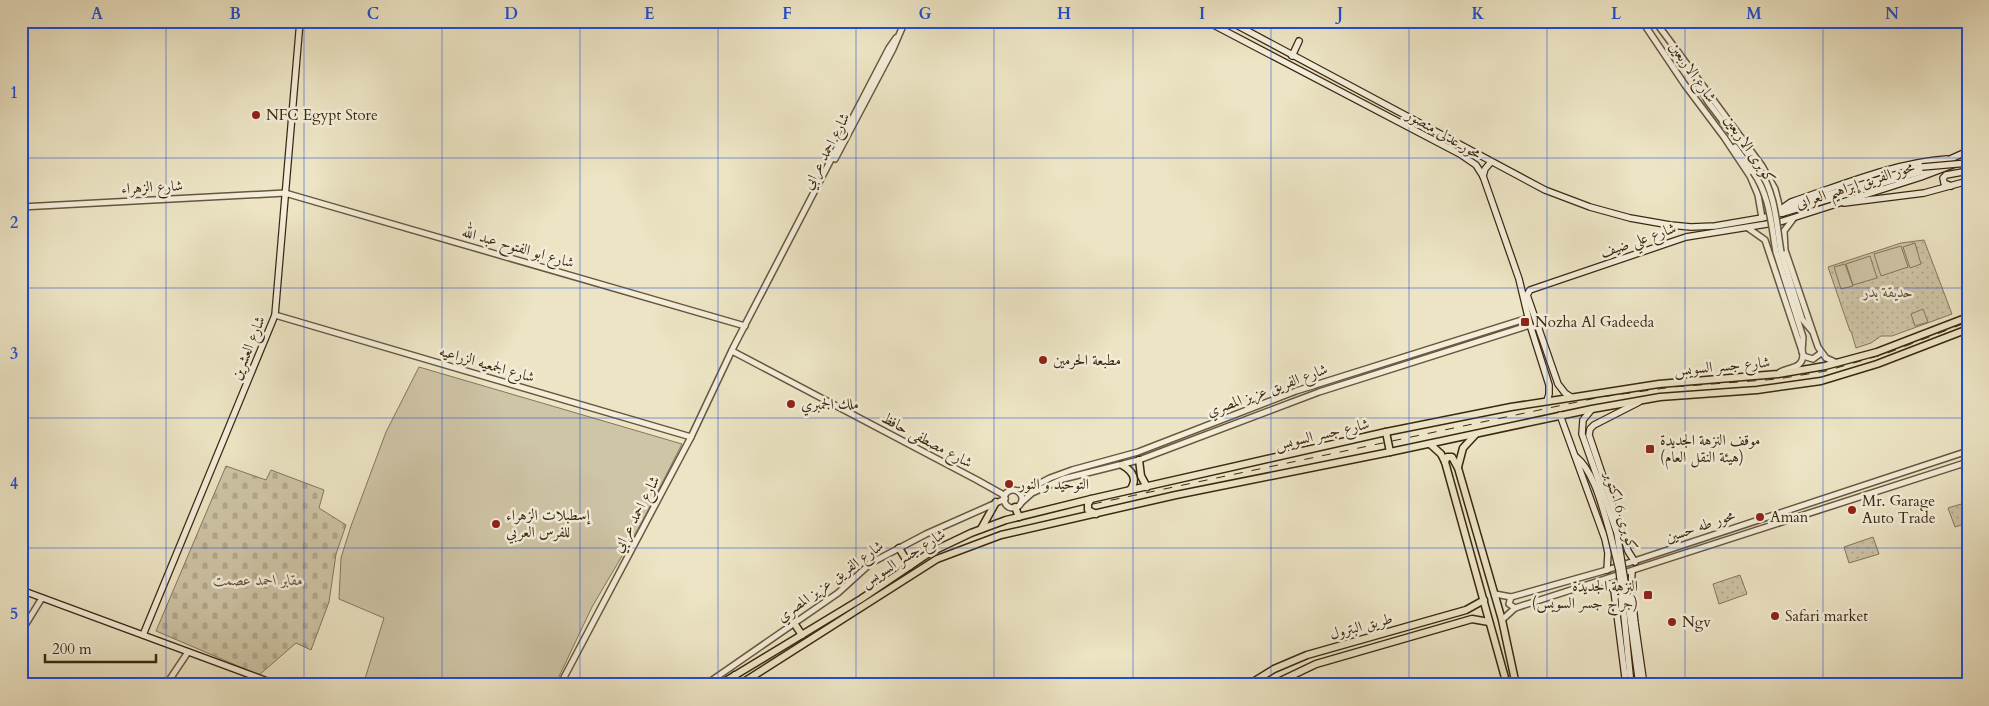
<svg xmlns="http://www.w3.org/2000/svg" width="1989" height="706" viewBox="0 0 1989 706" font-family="Cardo,Amiri,serif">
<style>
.grass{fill:url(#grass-dots);stroke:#84765c}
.cemetery{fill:url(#cemetery-stones);stroke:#84765c}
.pitch{fill:#cec4a6;stroke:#84765c}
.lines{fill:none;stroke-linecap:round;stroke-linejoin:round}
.tertiary-casing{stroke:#67573e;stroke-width:8}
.secondary-casing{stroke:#3b2812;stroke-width:8}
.primary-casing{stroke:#3b2812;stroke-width:9}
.tertiary{stroke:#f3edd9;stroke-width:5}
.secondary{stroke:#f3edd9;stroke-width:5.5}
.primary{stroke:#ece4c4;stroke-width:6}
.rail{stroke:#3b2812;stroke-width:1;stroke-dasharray:9 9;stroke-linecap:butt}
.tertiary-bridge-casing{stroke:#67573e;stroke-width:8;stroke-linecap:butt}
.secondary-bridge-casing{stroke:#3b2812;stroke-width:8;stroke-linecap:butt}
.tertiary-bridge{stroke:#f3edd9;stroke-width:5}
.secondary-bridge{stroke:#f3edd9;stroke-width:5.5}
.grid{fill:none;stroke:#1d4ed8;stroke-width:1;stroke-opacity:0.55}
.poi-dot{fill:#8f2418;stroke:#f3edd9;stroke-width:2}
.labels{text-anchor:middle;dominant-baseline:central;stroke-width:5;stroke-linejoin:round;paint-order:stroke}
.street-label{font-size:15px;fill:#3b2812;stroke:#f3edd9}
.poi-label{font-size:15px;fill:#3b2812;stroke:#f3edd9;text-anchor:start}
.park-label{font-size:15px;font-style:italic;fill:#604f37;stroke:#f3edd9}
.neatline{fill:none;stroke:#1d4ed8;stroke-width:2}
.grid-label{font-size:16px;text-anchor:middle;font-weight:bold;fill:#1d4ed8}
</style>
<defs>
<pattern id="grass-dots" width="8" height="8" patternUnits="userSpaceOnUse" patternTransform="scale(1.25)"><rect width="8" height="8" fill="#cec4a6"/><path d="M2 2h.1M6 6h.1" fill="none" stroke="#b2a88e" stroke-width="1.8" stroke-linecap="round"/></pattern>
<pattern id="cemetery-stones" width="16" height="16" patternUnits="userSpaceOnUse" patternTransform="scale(1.25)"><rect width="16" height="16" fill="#cec4a6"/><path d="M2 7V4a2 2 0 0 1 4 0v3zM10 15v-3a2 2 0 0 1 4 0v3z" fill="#b2a88e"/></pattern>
</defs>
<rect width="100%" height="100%" fill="#ece4c4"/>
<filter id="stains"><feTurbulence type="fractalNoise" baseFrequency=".004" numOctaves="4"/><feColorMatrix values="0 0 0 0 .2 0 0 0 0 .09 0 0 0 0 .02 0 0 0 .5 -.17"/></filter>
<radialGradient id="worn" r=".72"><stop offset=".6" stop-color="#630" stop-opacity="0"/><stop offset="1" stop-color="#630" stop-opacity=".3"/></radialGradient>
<g class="grass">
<path d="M1924,240l28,74 -60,22h-11l-10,7 -15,5 -5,-17h-1l-22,-64 73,-24z"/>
<path d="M1968,502v21l-13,4 -7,-19z"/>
<path d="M1873,537l6,17 -30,9 -5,-16z"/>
<path d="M1740,575l7,19 -28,10 -6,-20z"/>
</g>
<path class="cemetery" d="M226,466l40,14 5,-10 53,20 -5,18 27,17 -10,29 -7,48 -18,48 -15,-7 -37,32 -103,-44z"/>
<g class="pitch">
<path d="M1915,243l6,21 -11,4 -7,-21z"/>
<path d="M1901,246l7,21 -27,9 -7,-22z"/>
<path d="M1870,256l7,22 -24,7 -7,-21z"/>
<path d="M1845,264l8,22 -12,3 -7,-22z"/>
<path d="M1923,309l5,13 -13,4 -4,-12z"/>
<path d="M419,367l263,77 -40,78 -50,85 -37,78h-192l21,-67 -45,-19 2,-41 10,-32 35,-94z"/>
</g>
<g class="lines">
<defs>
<g id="tertiary">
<path d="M1642,21l43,64 39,52 26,39 8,19 4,23"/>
<path d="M1655,21l107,145 13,23 6,24"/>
<path d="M1697,82l11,20 51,67"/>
<path d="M1735,147l18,25"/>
<path d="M835,159l58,-110 12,-28"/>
<path d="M21,207l264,-14 460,133"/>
<path d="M1793,219l-9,12 1,19 33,97 8,11 11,5"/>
<path d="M1748,228l17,12 38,114c0,15 -13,13 -23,18"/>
<path d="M1776,252l27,85 -1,15"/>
<path d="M1781,252l21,67 10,12"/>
<path d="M275,315l416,122"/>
<path d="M732,351l245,129 25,14 3,4"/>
<path d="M1803,356l10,3 8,-6"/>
<circle cx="1013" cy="499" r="9"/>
<path d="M1018,491l11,-2 21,-11 22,-8 66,-18 158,-61 232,-73"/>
<path d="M1022,502l10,-9 31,-14 76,-19 180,-68 211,-67"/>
<path d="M1495,594l16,3 96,-27 361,-119"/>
<path d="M1511,597l-2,7 6,4"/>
<path d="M1502,620l13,-12 453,-146"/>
<path d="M21,632l21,-34"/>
<path d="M166,685l22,-33"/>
<path d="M560,685l131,-248 42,-89 156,-300 7,-10"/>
<path d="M705,685l133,-92 33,-30 55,-29 79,-35"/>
</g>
<g id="secondary">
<path d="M1206,21l254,133 16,11 7,11 36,103 11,46 19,60v9l-2,7"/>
<path d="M1229,21l316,169 45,17 40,11 40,7 21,2 24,-1 47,-8 24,-6 140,-42 42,-19"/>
<path d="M1292,56l7,-15"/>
<path d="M1483,176l2,-7 6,-7"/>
<path d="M1951,186l-7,-3 -1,-5 3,-3 22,-4"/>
<path d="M1844,203l80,-10 44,-12"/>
<path d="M1789,209l8,-5 125,-37"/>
<path d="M1783,213l1,-6 7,-5c51,-17 102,-39 156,-43"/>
<path d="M1571,397l-6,-4 -7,-9 -31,-89 3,-5 156,-53 94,-15 141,-45 47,-18"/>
<path d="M1592,409l-9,11 -1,14 35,99"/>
<path d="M1560,415l45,124 3,14 -1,17"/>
<path d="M1576,457c19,15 27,54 34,76"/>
<path d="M1635,562l-7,-11 -39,-116 1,-6 4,-4 45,-23"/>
<path d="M1632,572l-1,16 4,35 9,62"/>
<path d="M1602,582l7,2 5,7 12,94"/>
<path d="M21,590l257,95"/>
<path d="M1622,595l9,90"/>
<path d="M1627,595l11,82 3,8"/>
<path d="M143,635l132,-320 25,-294"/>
</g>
<g id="primary">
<path d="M1386,432l4,20"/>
<path d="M1430,444l11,10 4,8 62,223"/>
<path d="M1139,460l2,16 6,11"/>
<path d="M1445,462l2,-5h5l6,11 44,152 14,65"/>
<path d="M1122,465c11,6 16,15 8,25"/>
<path d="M1458,467l5,-19 12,-13"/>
<path d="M1091,499l-3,5v6l8,4"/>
<path d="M1015,507l4,10"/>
<path d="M981,529l15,-27"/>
<path d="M899,548l11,18"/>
<path d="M794,623l8,12"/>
<path d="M719,685l142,-86 68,-46 42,-20 35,-13 85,-21 295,-67 125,-25 148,-23 119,-10 47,-8 52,-14 91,-35"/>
<path d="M734,685l-2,-3 3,-7"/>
<path d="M739,685l198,-126 64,-24 175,-40 214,-43 202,-43 68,-12 97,-7 64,-9 56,-17 91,-35"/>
<path d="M1248,685l26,-16 33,-14 159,-45 18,-10"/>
<path d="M1272,685l44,-21 156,-45 17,3"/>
</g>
</defs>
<use href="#tertiary" class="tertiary-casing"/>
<use href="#secondary" class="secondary-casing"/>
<use href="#primary" class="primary-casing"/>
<use href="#tertiary" class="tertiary"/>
<use href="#secondary" class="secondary"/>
<use href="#primary" class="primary"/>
<path class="rail" d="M1093,504l508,-107 72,-10 105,-8 48,-8 59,-17 83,-32"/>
<defs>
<g id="tertiary-bridge">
<path d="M1759,169c17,26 17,53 22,83"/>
<path d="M1753,172c17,24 18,52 23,80"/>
</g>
<g id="secondary-bridge">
<path d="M1922,167l46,-4"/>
<path d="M1610,533l9,37 3,25"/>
<path d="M1617,533l10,62"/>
</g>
</defs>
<use href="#tertiary-bridge" class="tertiary-bridge-casing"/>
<use href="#secondary-bridge" class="secondary-bridge-casing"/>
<use href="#tertiary-bridge" class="tertiary-bridge"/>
<use href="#secondary-bridge" class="secondary-bridge"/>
</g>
<path class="grid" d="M166,21v664M304,21v664M442,21v664M580,21v664M718,21v664M856,21v664M994,21v664M1133,21v664M1271,21v664M1409,21v664M1547,21v664M1685,21v664M1823,21v664M21,158h1947M21,288h1947M21,418h1947M21,548h1947"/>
<g class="poi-dot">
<circle cx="256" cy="115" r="5"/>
<rect x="1520" y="317" width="10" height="10" rx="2.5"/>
<circle cx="1043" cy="360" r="5"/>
<circle cx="791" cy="404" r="5"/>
<rect x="1645" y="444" width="10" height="10" rx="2.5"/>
<circle cx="1009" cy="484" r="5"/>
<circle cx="1852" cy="510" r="5"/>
<circle cx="1760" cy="517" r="5"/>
<circle cx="496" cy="524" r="5"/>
<rect x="1643" y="590" width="10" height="10" rx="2.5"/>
<circle cx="1775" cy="616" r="5"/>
<circle cx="1672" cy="622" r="5"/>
</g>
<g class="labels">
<g class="street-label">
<text transform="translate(1693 72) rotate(55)">شارع الاربعين</text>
<text transform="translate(1444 134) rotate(30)">محور عدلى منصور</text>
<text transform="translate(1750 149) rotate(56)">كوبرى الاربعين</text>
<text transform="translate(826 151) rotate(-62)">شارع احمد عرابي</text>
<text transform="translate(1855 185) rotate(-18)">محور الفريق إبراهيم العرابى</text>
<text transform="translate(152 187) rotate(-3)">شارع الزهراء</text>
<text transform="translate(1638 240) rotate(-19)">شارع علي ضيف</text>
<text transform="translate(518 247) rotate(16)">شارع ابو الفتوح عبد الله</text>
<text transform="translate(248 348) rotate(-68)">شارع العشرين</text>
<text transform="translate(487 364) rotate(16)">شارع الجمعيه الزراعيه</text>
<text transform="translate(1722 366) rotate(-5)">شارع جسر السويس</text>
<text transform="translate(1267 390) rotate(-20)">شارع الفريق عزيز المصري</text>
<text transform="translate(1322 434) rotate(-13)">شارع جسر السويس</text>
<text transform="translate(927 440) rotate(28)">شارع مصطفى حافظ</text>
<text transform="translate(1621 511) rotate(73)">كوبرى 6 اكتوبر</text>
<text transform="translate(636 514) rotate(-62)">شارع احمد عرابي</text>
<text transform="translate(1700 526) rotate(-19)">محور طه حسين</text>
<text transform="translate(903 558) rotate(-32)">شارع جسر السويس</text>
<text transform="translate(830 581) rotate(-36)">شارع الفريق عزيز المصري</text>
<text transform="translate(1361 626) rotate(-15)">طريق البترول</text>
</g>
<g class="poi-label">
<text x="266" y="115">NFC Egypt Store</text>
<text x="1535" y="322">Nozha Al Gadeeda</text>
<text x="1053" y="360">مطبعة الحرمين</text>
<text x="801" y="404">ملك الجمبري</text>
<text x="1660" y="440">موقف النزهة الجديدة<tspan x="1660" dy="17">(هيئة النقل العام)</tspan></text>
<text x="1019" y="484">التوحيد و النور</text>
<text x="1862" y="501">Mr. Garage<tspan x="1862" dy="17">Auto Trade</tspan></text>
<text x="506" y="515">إسطبلات الزهراء<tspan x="506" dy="17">للفرس العربي</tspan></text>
<text x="1770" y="517">Aman</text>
<text x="1638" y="586" text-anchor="end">النزهة الجديدة<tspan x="1638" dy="17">(جراج جسر السويس)</tspan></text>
<text x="1785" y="616">Safari market</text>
<text x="1682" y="622">Ngv</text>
</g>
<g class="park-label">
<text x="1888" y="292">حديقة بدر</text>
<text x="258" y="580">مقابر احمد عصمت</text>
</g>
</g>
<rect width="1989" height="706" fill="none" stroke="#ece4c4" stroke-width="55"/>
<path d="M45 654v8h111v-8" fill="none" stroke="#3b2812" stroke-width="2.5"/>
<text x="52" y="654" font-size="15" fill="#3b2812" stroke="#f3edd9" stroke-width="4" paint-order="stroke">200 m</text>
<rect x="28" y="28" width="1934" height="650" class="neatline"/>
<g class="grid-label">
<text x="97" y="19">A</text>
<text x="235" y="19">B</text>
<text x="373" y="19">C</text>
<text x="511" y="19">D</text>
<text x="649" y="19">E</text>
<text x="787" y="19">F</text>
<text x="925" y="19">G</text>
<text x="1064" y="19">H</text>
<text x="1202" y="19">I</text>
<text x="1340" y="19">J</text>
<text x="1478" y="19">K</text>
<text x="1616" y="19">L</text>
<text x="1754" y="19">M</text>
<text x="1892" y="19">N</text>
<text x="14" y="98">1</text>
<text x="14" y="228">2</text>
<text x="14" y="359">3</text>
<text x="14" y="489">4</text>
<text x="14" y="619">5</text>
</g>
<rect width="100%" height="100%" filter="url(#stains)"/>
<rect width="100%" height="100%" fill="url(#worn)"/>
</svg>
